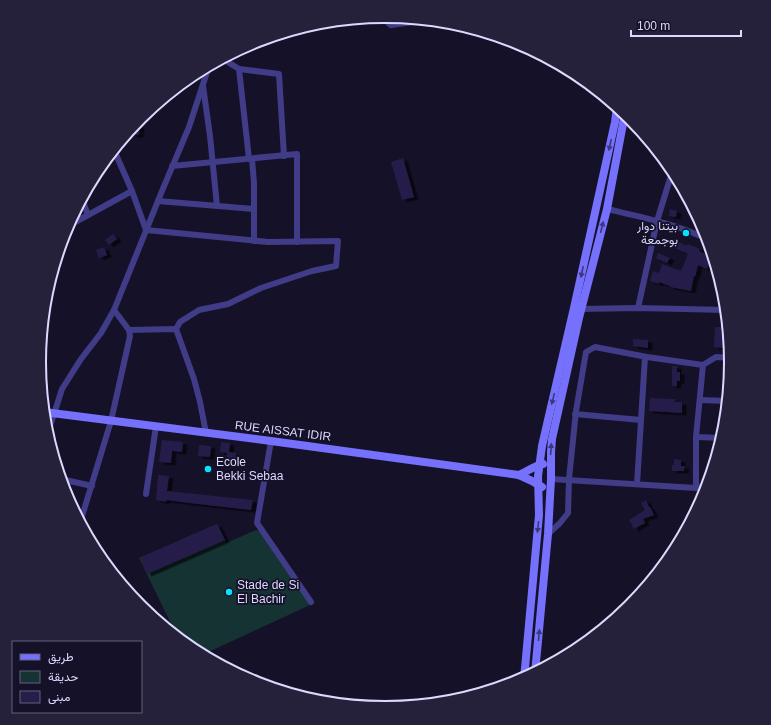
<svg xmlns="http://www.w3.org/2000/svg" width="771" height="725" viewBox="0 0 771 725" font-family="Helvetica,Vazirmatn,sans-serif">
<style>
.green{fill:#143332}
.building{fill:#261d49;filter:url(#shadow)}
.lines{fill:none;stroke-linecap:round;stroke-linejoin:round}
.street{stroke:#403c87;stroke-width:6}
.secondary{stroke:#7671fd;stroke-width:8}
.oneway{fill:#3c377e}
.poi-dot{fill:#08e1fb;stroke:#151129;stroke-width:1.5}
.labels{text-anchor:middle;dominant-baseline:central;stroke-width:3.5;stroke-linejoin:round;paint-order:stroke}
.poi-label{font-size:12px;fill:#ddd9fe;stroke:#151129;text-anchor:start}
.street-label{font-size:12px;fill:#ddd9fe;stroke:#151129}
.rim{fill:none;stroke:#ddd9fe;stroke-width:2}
</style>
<defs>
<filter id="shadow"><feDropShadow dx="4.5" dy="2.5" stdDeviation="0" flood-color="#0009"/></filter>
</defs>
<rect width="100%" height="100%" fill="#151129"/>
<path class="green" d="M217,524l9,19 30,-13 5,2 49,73 -108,50 -9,-5 -15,-12 -39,-80z"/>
<g class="building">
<path d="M133,126h7l-1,9h-7l1,-8z"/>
<path d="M403,158l11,39 -12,3 -11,-38z"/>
<path d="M670,209l7,2 -1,6 -7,-1z"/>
<path d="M113,234l4,5 -8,6 -4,-5z"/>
<path d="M675,240l12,6 1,-2 12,5 -1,2 15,7 4,13 -10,-5 -1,3 -9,-4 -3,12 -1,-1 -3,15 -21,-4v-1l-11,-4v2l-9,-3 3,-10 6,2 3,-9 19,7 7,-17 -16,-7z"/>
<path d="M104,247l3,8 -8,3 -3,-8z"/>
<path d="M658,253l12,5 -3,5 -11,-5z"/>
<path d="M715,327h6v6h2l1,15 -10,-1z"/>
<path d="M633,339l15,1v8l-15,-2z"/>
<path d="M672,366h5v6h3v9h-3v5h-5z"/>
<path d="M650,398l25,1v3h7v11l-33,-2z"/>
<path d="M162,440l21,2 -1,10 -10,-1 -1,12 -12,-1z"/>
<path d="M221,442l9,1 -1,9 7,1 -1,10 -9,-1 1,-9 -7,-1z"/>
<path d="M199,445l12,1 -1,11 -12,-1z"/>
<path d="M674,459l7,1v6h4l-1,5h-12v-6h2z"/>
<path d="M158,475l11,1 -2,15 86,9 -2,10 -53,-6 -32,-4v2l-10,-2z"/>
<path d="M646,500l3,7h1l4,8 -11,4 2,4 -11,6 -5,-9 16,-10 -4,-7z"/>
<path d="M217,524l8,16 -78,34 -7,-16z"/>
</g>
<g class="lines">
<g class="street">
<path d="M385,16l2,6 4,3 37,-5"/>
<path d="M223,59l16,10 10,90"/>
<path d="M239,69l40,5 5,82"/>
<path d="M203,86l7,50 7,70"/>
<path d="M114,150l18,41 14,39 122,12 70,-1 -2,25 -24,5 -51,17 -33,16 -29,6 -19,12 -4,7"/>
<path d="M252,159l2,24v58"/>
<path d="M172,166l125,-12v88"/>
<path d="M82,199l6,16"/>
<path d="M158,201l96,8"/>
<path d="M607,209c34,8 70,15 102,31"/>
<path d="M68,226l64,-35"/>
<path d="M638,308l19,-87 16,-52"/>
<path d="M579,309l59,-1 89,2"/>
<path d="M129,330l47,-1 18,50 6,23 6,31"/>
<path d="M700,400l28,1"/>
<path d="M575,414l66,6"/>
<path d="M47,434l7,-20 8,-25 19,-30 20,-26 13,-23 48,-119 27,-64 20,-61"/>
<path d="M696,437l27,1"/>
<path d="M271,441l-14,82 54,79"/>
<path d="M61,479l31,7"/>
<path d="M551,479l145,9 10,-3"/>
<path d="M637,484l8,-127"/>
<path d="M696,488v-51l7,-72"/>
<path d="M146,494l10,-68"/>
<path d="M80,523l31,-102 19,-85 -1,-6 -15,-20"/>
<path d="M548,534l12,-11 8,-10 1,-34 7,-68 10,-59 9,-5 52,10 56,8 13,-8 15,1"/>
</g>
<g class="secondary">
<path d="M44,412l227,29 248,34 13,6 10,6"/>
<path d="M519,475c7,-3 17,-10 24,-11"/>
<path d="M535,673l13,-139 3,-55v-27l1,-13 27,-121 28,-109 18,-96"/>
<path d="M524,679l15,-164 -1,-39 4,-30 32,-138 41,-186 2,-15"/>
</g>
</g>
<defs><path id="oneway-solid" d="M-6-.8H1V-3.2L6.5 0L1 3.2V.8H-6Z"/></defs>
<g class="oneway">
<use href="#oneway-solid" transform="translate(610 145) rotate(102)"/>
<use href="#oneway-solid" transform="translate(602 227) rotate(-76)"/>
<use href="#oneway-solid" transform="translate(582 272) rotate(102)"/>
<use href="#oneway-solid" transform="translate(553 399) rotate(104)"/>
<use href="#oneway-solid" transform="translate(551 449) rotate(-86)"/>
<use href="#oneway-solid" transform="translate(538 527) rotate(96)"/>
<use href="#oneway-solid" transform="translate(539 635) rotate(-85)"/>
</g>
<g class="poi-dot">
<circle cx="686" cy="233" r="4"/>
<circle cx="208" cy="469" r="4"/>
<circle cx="229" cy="592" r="4"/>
</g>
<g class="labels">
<g class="poi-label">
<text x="678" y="226" text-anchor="end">بيتنا دوار<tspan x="678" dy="14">بوجمعة</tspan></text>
<text x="216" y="462">Ecole<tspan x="216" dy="14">Bekki Sebaa</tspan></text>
<text x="237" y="585">Stade de Si<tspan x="237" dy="14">El Bachir</tspan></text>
</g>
<g class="street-label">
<text transform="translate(283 431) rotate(7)">RUE AISSAT IDIR</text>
</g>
</g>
<path d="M0 0H771V725H0ZM46 362a339 339 0 1 1 678 0a339 339 0 1 1-678 0Z" fill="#25213a" fill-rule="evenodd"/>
<path class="rim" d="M46 362a339 339 0 1 1 678 0a339 339 0 1 1-678 0Z"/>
<rect x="12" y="641" width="130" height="72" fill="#151129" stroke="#65617e"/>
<rect x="20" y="654" width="20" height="6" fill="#7671fd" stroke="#65617e"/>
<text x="48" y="661" font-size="12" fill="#ddd9fe">طريق</text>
<rect x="20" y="671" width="20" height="12" fill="#143332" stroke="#65617e"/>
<text x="48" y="681" font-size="12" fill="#ddd9fe">حديقة</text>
<rect x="20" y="691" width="20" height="12" fill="#261d49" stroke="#65617e"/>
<text x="48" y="701" font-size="12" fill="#ddd9fe">مبنى</text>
<path d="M631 30v6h110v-6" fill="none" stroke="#ddd9fe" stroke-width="2"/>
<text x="637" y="30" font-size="12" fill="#ddd9fe" stroke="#151129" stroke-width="3" paint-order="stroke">100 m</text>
</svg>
